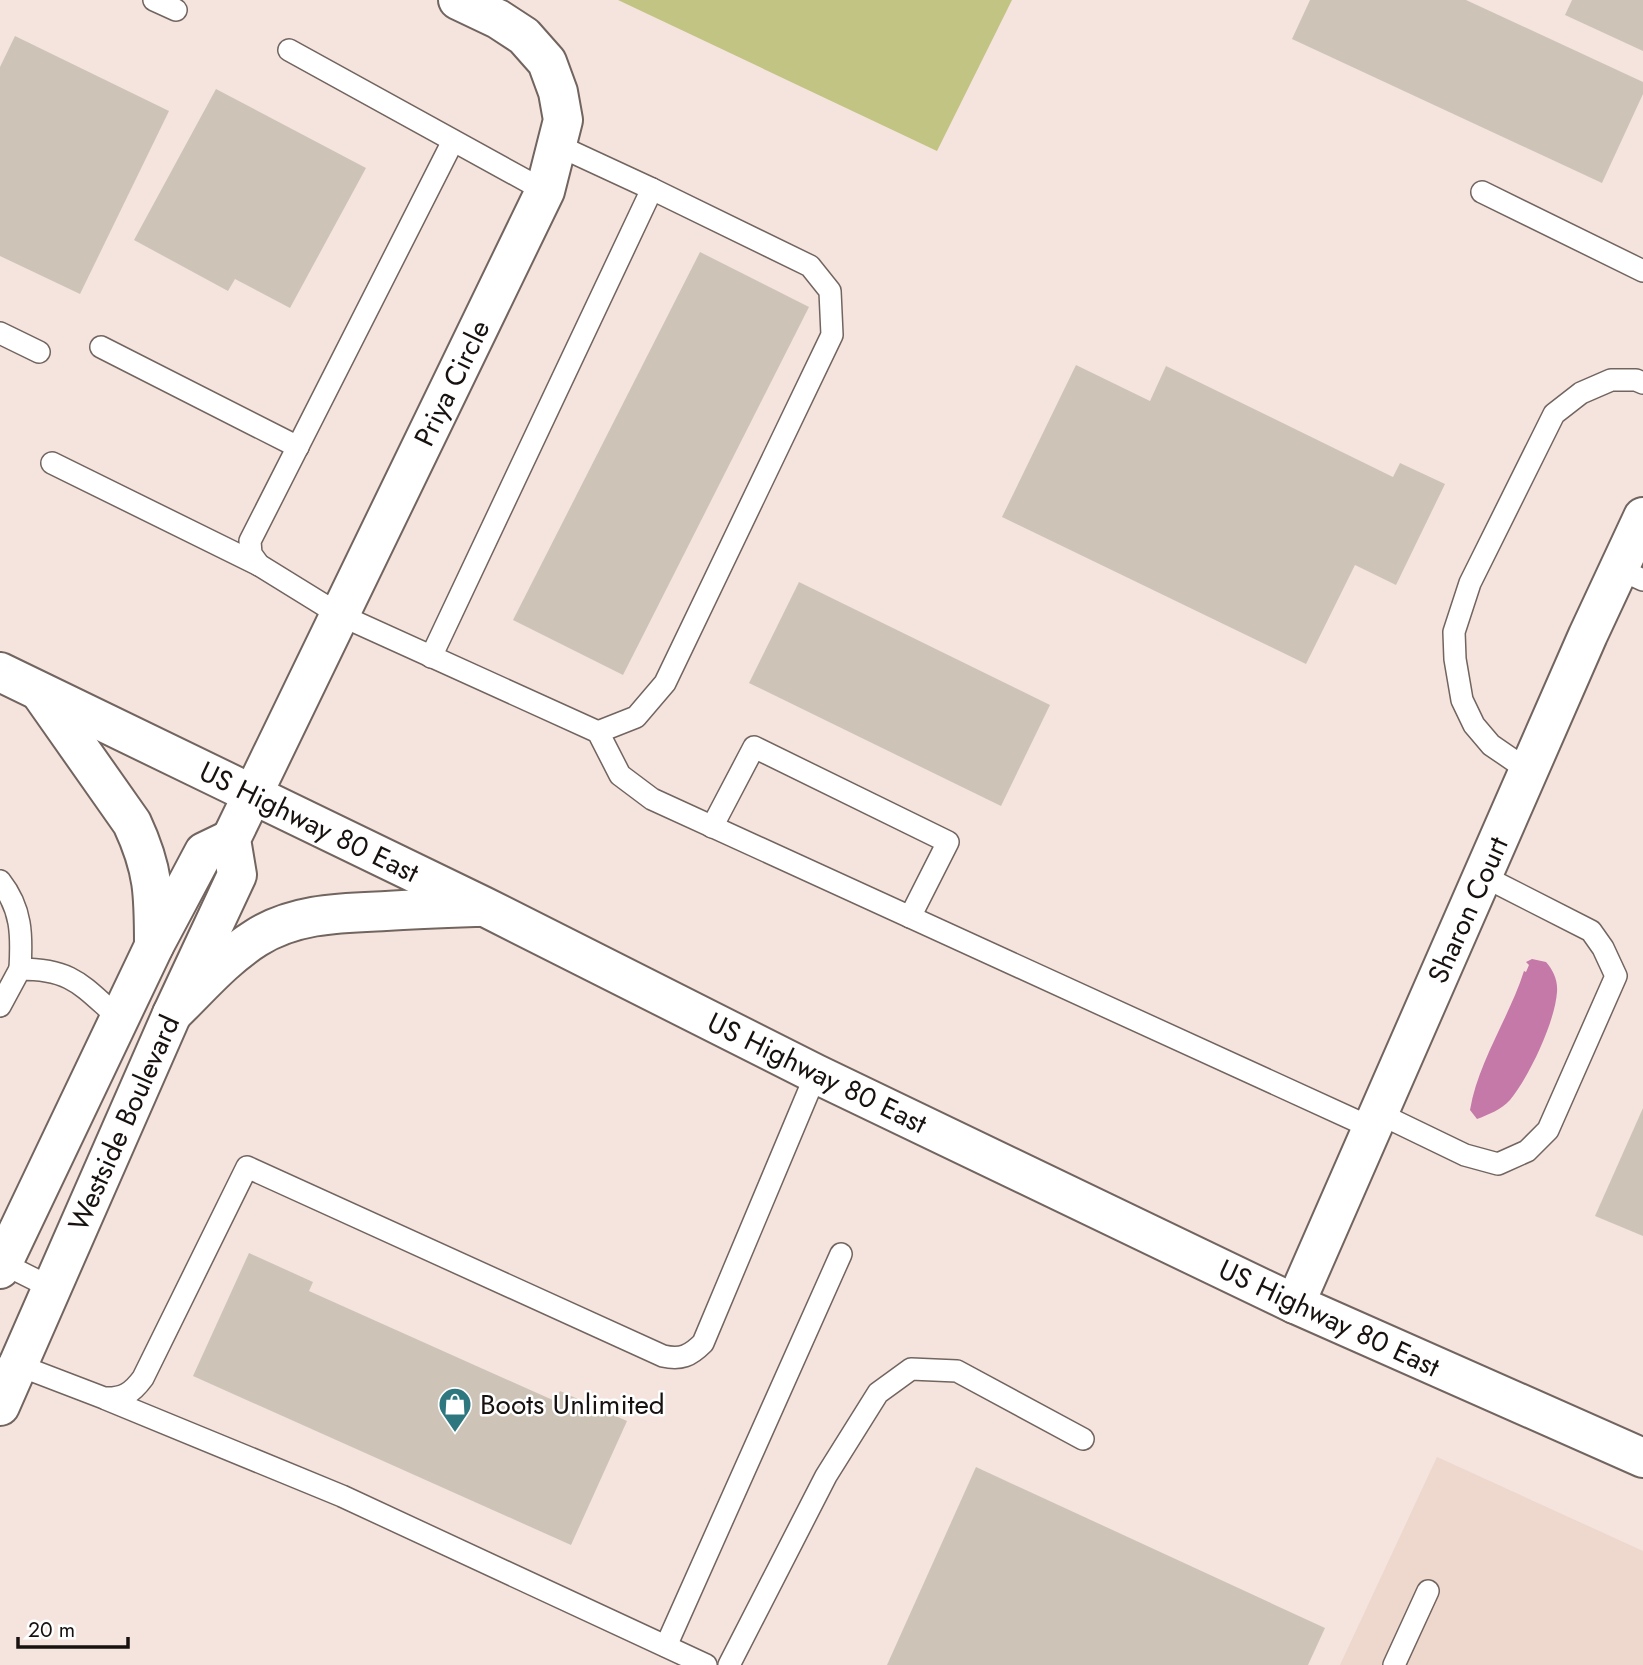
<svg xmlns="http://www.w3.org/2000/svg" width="1643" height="1665" viewBox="0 0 1643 1665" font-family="Jost,sans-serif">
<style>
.built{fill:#eed7cc}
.green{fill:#c1c482}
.water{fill:#c479a8}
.building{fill:#cdc4b7}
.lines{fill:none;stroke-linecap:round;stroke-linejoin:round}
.service-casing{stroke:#72645e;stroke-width:24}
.minor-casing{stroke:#72645e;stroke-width:42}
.primary-casing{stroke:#72645e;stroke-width:42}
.service{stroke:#fff;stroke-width:21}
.minor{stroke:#fff;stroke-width:38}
.primary{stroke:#fff;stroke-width:38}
.labels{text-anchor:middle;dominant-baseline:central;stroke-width:5;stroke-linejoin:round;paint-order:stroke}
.street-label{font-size:28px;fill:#17110f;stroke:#fff}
.poi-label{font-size:28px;fill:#17110f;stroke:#fff;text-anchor:start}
</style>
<rect width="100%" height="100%" fill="#f4e4dd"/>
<path class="built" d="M1437,1457l206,94v114h-303z"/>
<path class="green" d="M618,0h394l-75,151z"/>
<path class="water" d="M1532,959l14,3c7,8 12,18 11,30 -2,30 -28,85 -47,108 -8,9 -22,15 -33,19l-7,-9c8,-48 39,-92 54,-139l2,1 3,-7 -3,-3z"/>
<g class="building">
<path d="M1310,0h156l177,82v12l-41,89 -310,-144z"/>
<path d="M1572,0h71v51l-78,-36z"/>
<path d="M15,36l154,75 -89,183 -80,-38v-189z"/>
<path d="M216,89l150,79 -76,140 -55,-29 -7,12 -94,-51z"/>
<path d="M700,252l109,55 -186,368 -110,-55z"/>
<path d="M1076,365l74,36 16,-35 227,111 7,-14 45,21 -49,101 -41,-20 -49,99 -304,-147z"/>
<path d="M799,582l251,123 -49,101 -252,-123z"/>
<path d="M1643,1108v128l-48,-20z"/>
<path d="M249,1253l64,29 -4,9 246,110 5,-10 67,30 -56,124 -378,-169z"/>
<path d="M976,1467l349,161 -17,37h-421z"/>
</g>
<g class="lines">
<defs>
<g id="service">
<path d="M154,0l22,10"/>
<path d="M289,50l256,141"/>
<path d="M453,141l-203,400 1,13 8,11 81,50 258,117 22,43 32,24 720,329"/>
<path d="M1482,192l161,79"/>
<path d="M0,333l39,19"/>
<path d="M101,347l197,100"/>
<path d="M52,463l207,102"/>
<path d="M1619,569l24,11"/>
<path d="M431,657l221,-468 -95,-44"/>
<path d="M598,732l38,-15 29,-34 167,-348 -2,-44 -20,-25 -158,-77"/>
<path d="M1529,771l-38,-26 -17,-20 -12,-25 -7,-41 -1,-27 16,-49 84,-169 27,-21 30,-13h25l7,3"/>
<path d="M712,827l42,-80 194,95 -38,75"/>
<path d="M0,881c22,28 22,54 20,88"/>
<path d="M0,1006l20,-37c53,0 62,17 99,49"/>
<path d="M1378,1113l87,42 33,9 29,-13 21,-21 68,-154 -13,-28 -12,-17 -108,-55"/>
<path d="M0,1262l52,26"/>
<path d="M10,1362l94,36c19,1 28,-5 39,-20l104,-211 416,189c18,4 27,0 40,-13l113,-269"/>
<path d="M106,1399l236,97 364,169"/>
<path d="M666,1646l175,-392"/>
<path d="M729,1665l97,-189 52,-83 33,-24 46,2 126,68"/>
<path d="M1394,1665l34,-74"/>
</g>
<g id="minor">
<path d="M0,1269l154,-323 50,-94 27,-13"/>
<path d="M1295,1304l293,-669 55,-118"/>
<path d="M0,1406l172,-392 65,-139 -6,-36 314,-648 18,-71 -5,-28 -11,-30 -23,-26 -26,-17 -40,-19"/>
</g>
<g id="primary">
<path d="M0,672l483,234 333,168 479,230 348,154"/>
<path d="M42,695l90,128c22,47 22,72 22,123"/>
<path d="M172,1014c27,-26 52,-56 84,-76 39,-25 85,-25 130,-27 31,-2 62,-3 92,-4"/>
</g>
</defs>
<use href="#service" class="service-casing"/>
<use href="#minor" class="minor-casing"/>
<use href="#primary" class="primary-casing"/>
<use href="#service" class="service"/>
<use href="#minor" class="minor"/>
<use href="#primary" class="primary"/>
</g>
<defs>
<symbol id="shop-pin" viewBox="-11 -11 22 30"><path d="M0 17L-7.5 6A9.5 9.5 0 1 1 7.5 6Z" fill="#2e777f" stroke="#fff"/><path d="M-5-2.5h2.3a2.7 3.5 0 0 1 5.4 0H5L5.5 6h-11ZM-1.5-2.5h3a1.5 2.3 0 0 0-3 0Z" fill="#fff"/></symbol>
</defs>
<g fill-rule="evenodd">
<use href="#shop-pin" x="436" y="1385" width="38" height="52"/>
</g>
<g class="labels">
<g class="street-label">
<text transform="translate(452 383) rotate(-64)">Priya Circle</text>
<text transform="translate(309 822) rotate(26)">US Highway 80 East</text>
<text transform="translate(1468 910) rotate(-66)">Sharon Court</text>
<text transform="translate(817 1073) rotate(26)">US Highway 80 East</text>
<text transform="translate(124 1123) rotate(-66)">Westside Boulevard</text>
<text transform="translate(1329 1318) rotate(25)">US Highway 80 East</text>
</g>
<g class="poi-label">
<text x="480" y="1404">Boots Unlimited</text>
</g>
</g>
<path d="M18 1637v10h110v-10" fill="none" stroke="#17110f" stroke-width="3.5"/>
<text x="28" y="1637" font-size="21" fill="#17110f" stroke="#ffffff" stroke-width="5" paint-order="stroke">20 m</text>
</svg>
